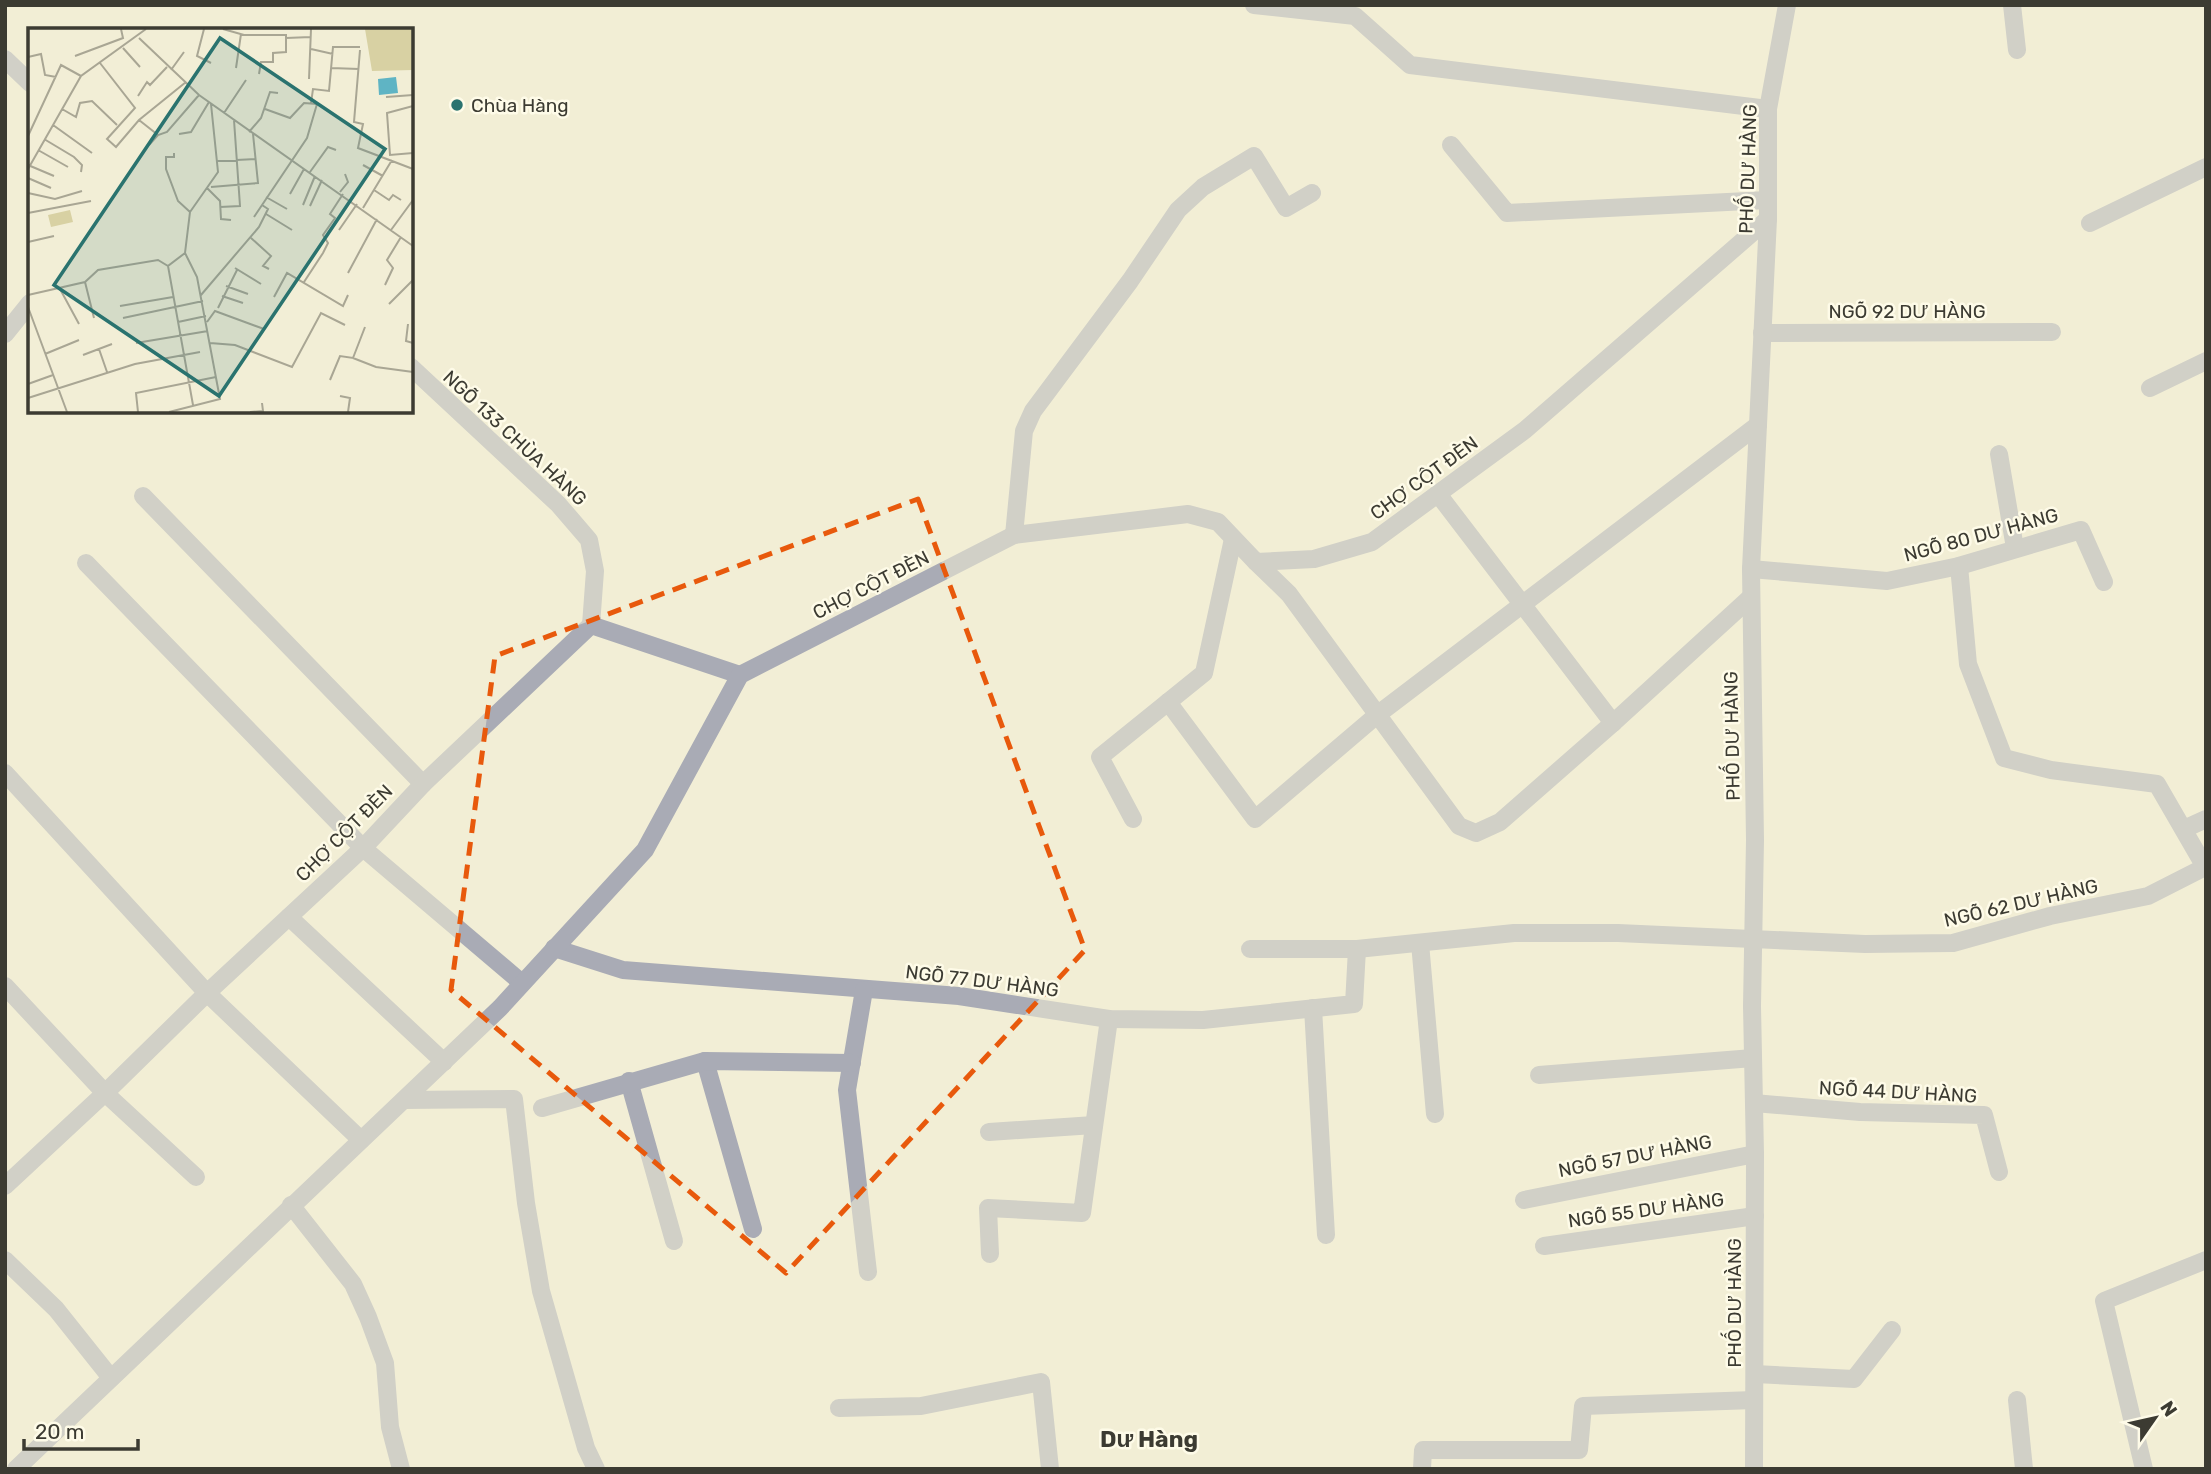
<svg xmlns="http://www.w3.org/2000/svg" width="2211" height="1474" viewBox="0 0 2211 1474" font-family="Rubik,sans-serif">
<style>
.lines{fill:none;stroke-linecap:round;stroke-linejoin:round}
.service{stroke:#a9abb5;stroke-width:18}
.minor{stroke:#a9abb5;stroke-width:18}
.tertiary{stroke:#a9abb5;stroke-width:18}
.marked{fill:none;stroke:#e8590c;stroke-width:5;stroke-dasharray:14 9;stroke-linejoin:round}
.poi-dot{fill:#2a736f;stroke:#fefbe8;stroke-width:2.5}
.labels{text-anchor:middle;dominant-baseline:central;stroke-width:5;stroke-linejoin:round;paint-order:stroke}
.poi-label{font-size:19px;fill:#3c3b32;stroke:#fefbe8;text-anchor:start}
.street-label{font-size:19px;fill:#3c3b32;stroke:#fefbe8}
.quarter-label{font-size:23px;font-weight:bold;fill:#3c3b32;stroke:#fefbe8}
.inset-road{fill:none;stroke:#a9a694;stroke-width:2}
.view{fill:#2a736f;fill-opacity:0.15;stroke:#2a736f;stroke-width:3.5}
.inset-edge{fill:none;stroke:#3c3b32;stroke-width:3.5}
</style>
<rect width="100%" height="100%" fill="#f2eed6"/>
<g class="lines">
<g class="service">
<path d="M1254,5l101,11 55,49 358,44"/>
<path d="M5,59l25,24"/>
<path d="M1451,145l56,68 260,-13"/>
<path d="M1762,333l290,-1"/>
<path d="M5,334l25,-31"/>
<path d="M411,367l147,137 31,36 6,31 -4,54"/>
<path d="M2150,388l56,-27"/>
<path d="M1999,454l16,94"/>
<path d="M1438,494l175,229"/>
<path d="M143,496l280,288"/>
<path d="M1014,535l10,-104 9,-20 97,-130 48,-71 25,-23 51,-31 32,52 26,-15"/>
<path d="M1256,562l33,32 170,232 17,7 24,-11 113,-99 138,-126"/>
<path d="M86,563l277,285 159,135"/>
<path d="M1751,569l136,12 72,-15 122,-36 23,52"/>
<path d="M1168,702l87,117 122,-104 381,-290"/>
<path d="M5,773l202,220 154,147"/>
<path d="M1133,819l-33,-62 104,-84 29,-134"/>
<path d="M2184,829l22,-10"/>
<path d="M289,917l155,145"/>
<path d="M1420,943l15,171"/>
<path d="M554,948l69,22 336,26 150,23 94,1 151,-16 3,-55"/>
<path d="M1250,949h107l157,-16h104l247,11 88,-1 97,-27 98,-20 57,-29 -48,-83 -106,-14 -47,-12 -36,-94 -9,-98"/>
<path d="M5,986l100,107 91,84"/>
<path d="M864,990l-17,100 21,182"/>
<path d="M1313,1008l13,227"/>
<path d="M705,1061l48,168"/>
<path d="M1539,1075l214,-17"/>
<path d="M629,1081l45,160"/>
<path d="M404,1100l110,-1 12,104 15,88 45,157 10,21"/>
<path d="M1754,1103l106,9 124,3 15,57"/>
<path d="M542,1108l163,-47 147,2"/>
<path d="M989,1132l105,-7"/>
<path d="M5,1186l100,-93 102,-100 156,-145 60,-64 168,-159 149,50"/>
<path d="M1524,1200l231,-46"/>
<path d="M291,1205l62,79 15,33 17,46 5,64 11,42"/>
<path d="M1544,1246l211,-30"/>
<path d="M990,1254l-2,-46 94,5 27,-194"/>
<path d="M5,1260l51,49 55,69"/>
<path d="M1755,1374l99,5 38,-49"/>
<path d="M2017,1400l7,69"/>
<path d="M839,1408l82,-2 120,-24 9,87"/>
<path d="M16,1469l484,-461 145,-158 95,-175 274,-140 174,-21 30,8 38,40 58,-3 58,-17 153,-112 243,-211"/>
<path d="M1422,1469l1,-19h156l4,-44 171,-6"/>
<path d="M2144,1469l-40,-168 102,-41"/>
</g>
<g class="minor">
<path d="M2012,5l5,45"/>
<path d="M2090,223l116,-56"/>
</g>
<path class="tertiary" d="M1754,1469l1,-315 -3,-148 3,-166 -4,-271 17,-350v-110l19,-104"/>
</g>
<path d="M0 0H2211V1474H0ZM918,499l167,451 -299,323 -335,-283 44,-334z" fill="#f2eed6" fill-opacity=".55" fill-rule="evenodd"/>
<path class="marked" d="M918,499l167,451 -299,323 -335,-283 44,-334z"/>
<circle class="poi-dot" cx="457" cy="105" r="7"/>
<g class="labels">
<g class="poi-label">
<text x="471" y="105">Chùa Hàng</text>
</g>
<g class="street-label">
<text transform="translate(1748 169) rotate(-88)">PHỐ DƯ HÀNG</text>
<text x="1907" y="311">NGÕ 92 DƯ HÀNG</text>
<text transform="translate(515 438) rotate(43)">NGÕ 133 CHÙA HÀNG</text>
<text transform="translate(1424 478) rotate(-36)">CHỢ CỘT ĐÈN</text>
<text transform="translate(1981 535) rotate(-15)">NGÕ 80 DƯ HÀNG</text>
<text transform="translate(871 585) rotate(-27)">CHỢ CỘT ĐÈN</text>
<text transform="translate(1732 736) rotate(-91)">PHỐ DƯ HÀNG</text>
<text transform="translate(344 833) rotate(-45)">CHỢ CỘT ĐÈN</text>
<text transform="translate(2021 903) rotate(-13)">NGÕ 62 DƯ HÀNG</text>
<text transform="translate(982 981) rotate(7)">NGÕ 77 DƯ HÀNG</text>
<text transform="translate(1898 1092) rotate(3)">NGÕ 44 DƯ HÀNG</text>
<text transform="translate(1635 1156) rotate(-11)">NGÕ 57 DƯ HÀNG</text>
<text transform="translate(1646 1210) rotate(-8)">NGÕ 55 DƯ HÀNG</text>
<text transform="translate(1734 1303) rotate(-90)">PHỐ DƯ HÀNG</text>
</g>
<g class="quarter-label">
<text x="1149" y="1439">Dư Hàng</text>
</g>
</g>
<g transform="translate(28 28)">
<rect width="385" height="385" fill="#f2eed6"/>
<path d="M337,1h48v41l-41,1zM42,182l3,12 -22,5 -3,-12z" fill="#d8d1a3"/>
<path d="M368,49l2,16 -19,2 -1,-16z" fill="#5fb4c4"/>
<path class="inset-road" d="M176,1l-7,27 14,7M195,1l21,6h42v17l-13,1v9h-12l-2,12M111,10l60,57 214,151M258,10l25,-1M95,20l17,19M283,21l22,5M332,22l-6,72 9,2 -5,24 55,21M47,28l48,-18 -2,-9M0,29l13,-3 4,21 11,2M72,35l35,45 -28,31 9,8 23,-27 47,-38M208,40l5,-34M303,40l28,1M143,42l13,-18M281,51l2,-50M110,68l9,-14 3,3 17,-18M358,69l27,-2M283,75l2,-14 16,2 4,-44h27M385,78l-26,7 3,42 23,-2M34,81l14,8 4,-14 12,-2 25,24M196,85l22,-33M111,92l19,15M25,97l39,28M221,104l12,-14 9,-26 8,1M151,106l12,-2 18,-30M0,108l33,-71 20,11M16,111l30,18 8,8 -1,7M121,117l9,-10 9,-3 32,-37M10,122l30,17M146,125v4h-8v12l12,32 12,11M189,133l39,-2M0,137l26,11M335,137l20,11M0,141l53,-93 65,-47M282,144l18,-25 8,3M0,150l23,10M183,159l47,-4 -5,-49M179,160l13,13 1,18 10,1M346,162l15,10 4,-5 8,5M312,164l8,-10 -3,-8M0,165l27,6 27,-8M262,166l14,-25M238,169l21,12M275,177l12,-29M282,178l12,-26M192,179l20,-1 -6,-86M335,180l29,-48M0,185l63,-12M238,186l26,16M226,189l53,-79 10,-34 -13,-1 -14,15 -25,-9M311,202l18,-26M363,202l22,-30M223,210l20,18 -8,10 6,3M0,214l26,-6M157,225l-17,13 25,139M207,240l26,16M320,245l29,-54M57,254l9,36M276,254l19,-29 5,-10 -5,-8 12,-17 -5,-4 13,-20M357,257l8,-17 -6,-8 14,-23M198,258l22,8M32,261l19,35M0,267l57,-13 13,-12 60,-10 10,6M173,267l58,-68 9,-18 -6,-4M194,268l21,7M246,269l13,-24 56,33 5,-11M361,276l24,-24M92,278l53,-9M0,279l39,105M190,280l19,-38M95,290l80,-17M150,294l28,-6M179,294l8,-11 49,18M380,296l-2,17 7,2M108,315l72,-12M182,315l25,2 57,22 29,-54 24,12M71,321l8,23M17,326l34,-14M55,327l29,-11M325,330l23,9 37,5M302,352l10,-24 13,2 12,-31M0,356l25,-9M312,368l10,2 -2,14M0,370l107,-34 65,-12M110,384l-2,-19 80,-16M141,384l51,-13 -23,-122 -12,-24 5,-41 28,-40 -7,-68M222,384l13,-1 -1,-8"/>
<path class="view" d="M192,10l165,111 -166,247 -165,-111z"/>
<rect width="385" height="385" class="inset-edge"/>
</g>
<rect width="2211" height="1474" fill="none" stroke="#3c3b32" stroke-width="14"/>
<g transform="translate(2155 1418) rotate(56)" stroke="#fefbe8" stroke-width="5" paint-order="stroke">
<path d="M0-5L12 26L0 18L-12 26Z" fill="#3c3b32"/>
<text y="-10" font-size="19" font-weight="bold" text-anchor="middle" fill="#3c3b32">N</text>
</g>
<path d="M24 1439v10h114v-10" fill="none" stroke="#3c3b32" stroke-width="3.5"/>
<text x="35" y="1439" font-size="21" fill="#3c3b32" stroke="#fefbe8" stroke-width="5" paint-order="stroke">20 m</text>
</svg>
